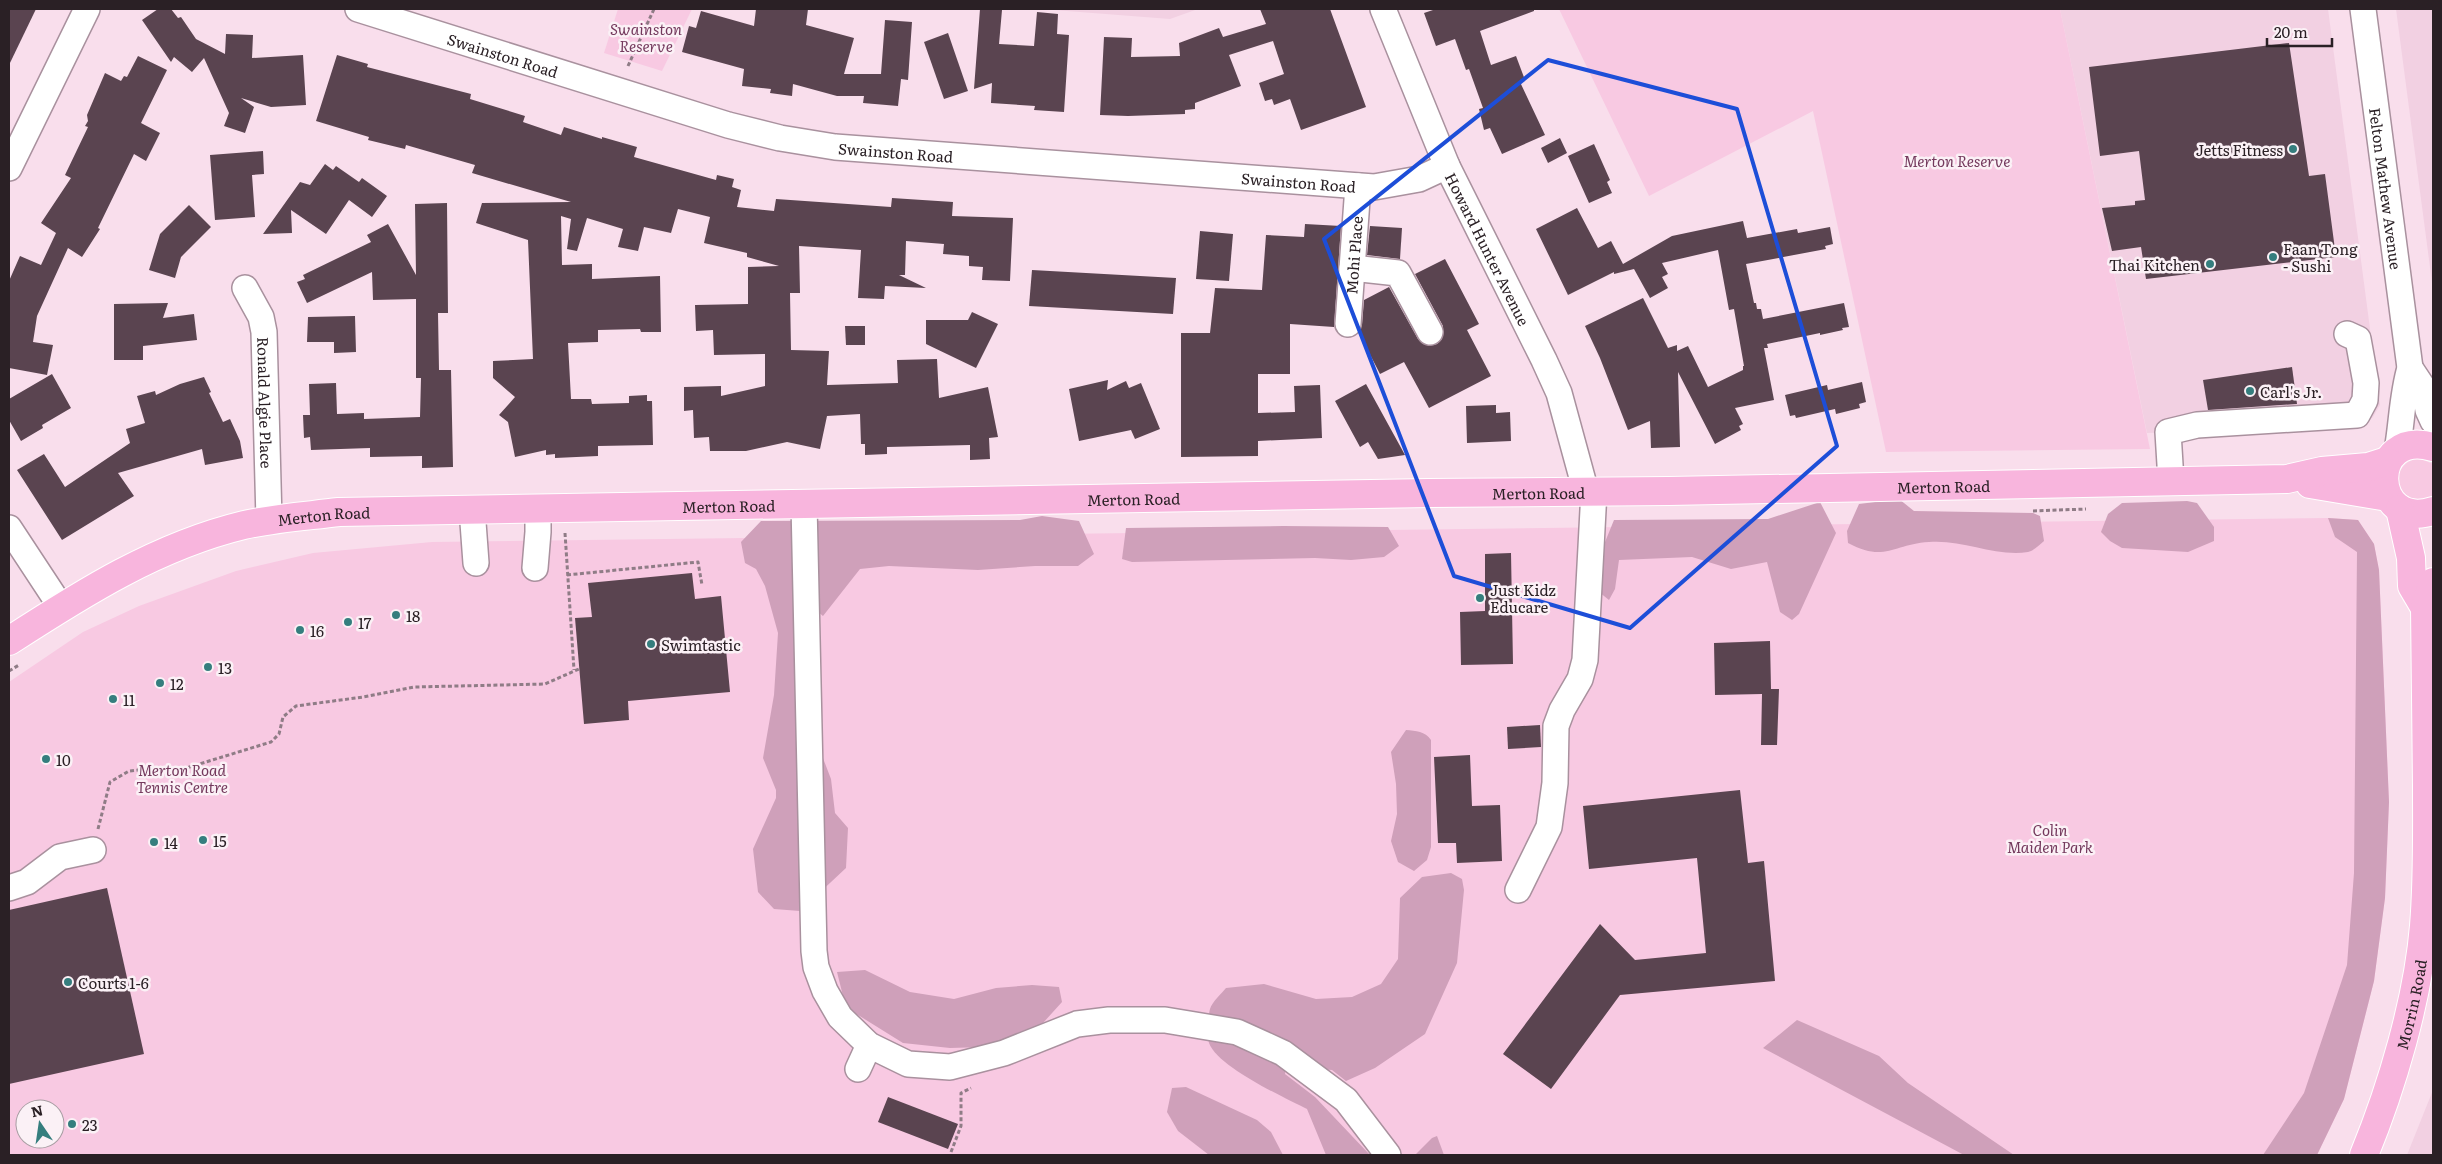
<svg xmlns="http://www.w3.org/2000/svg" width="2442" height="1164" viewBox="0 0 2442 1164" font-family="Literata,serif">
<style>
.built{fill:#f2d0e2}
.green{fill:#f8c9e2;fill-rule:evenodd}
.forest{fill:#cfa0ba}
.building{fill:#5a4450}
.lines{fill:none;stroke-linecap:round;stroke-linejoin:round}
.minor-casing{stroke:#a9919e;stroke-width:28}
.major-casing{stroke:#fff;stroke-width:30}
.path{stroke:#8f7c86;stroke-width:3;stroke-dasharray:4 2.5;stroke-linecap:butt}
.minor{stroke:#fff;stroke-width:25}
.major{stroke:#f8b5dd;stroke-width:28}
.marked{fill:none;stroke:#1d4ed8;stroke-width:4;stroke-linejoin:round}
.poi-dot{fill:#357e7e;stroke:#fbf1f6;stroke-width:2}
.labels{text-anchor:middle;dominant-baseline:central;stroke-width:5;stroke-linejoin:round;paint-order:stroke}
.park-label{font-size:15px;font-style:italic;fill:#74395d;stroke:#fbf1f6}
.street-label{font-size:15px;fill:#2a2025;stroke:#fbf1f6}
.poi-label{font-size:15px;fill:#2a2025;stroke:#fbf1f6;text-anchor:start}
</style>
<rect width="100%" height="100%" fill="#f9deec"/>
<g class="built">
<path d="M1041,9h157l-28,10z"/>
<path d="M2060,9h268l52,396 -7,12 -10,9 -216,7z"/>
<path d="M2396,9h37v281z"/>
<path d="M2433,1090v65h-26z"/>
</g>
<g class="green">
<path d="M618,9h74l-30,62 -58,-18z"/>
<path d="M1559,9h501l90,440 -264,3 -73,-341 -164,85z"/>
<path d="M2414,459h7l12,5v31c-27,19 -52,-22 -19,-36z"/>
<path d="M2328,518l30,2 16,24 5,26 10,232 -4,96 -11,83 -30,118 -27,56h-2308v-473l74,-50 56,-26 97,-35 77,-18 119,-11zM25,1109h30v30h-30z"/>
</g>
<g class="forest">
<path d="M1899,499l15,12 119,2 7,3 4,25c-4,3 -10,10 -16,11 -33,5 -66,-13 -99,-10 -36,2 -44,21 -81,1l-1,-12 12,-27z"/>
<path d="M2187,501l10,2 17,24v14l-26,11 -66,-4 -12,-7 -9,-9 7,-18 14,-11z"/>
<path d="M1820,502l16,31 -37,81 -7,6 -12,-8 -13,-50 -36,7 -39,-12 -73,3 -4,29 -6,11 -10,-8 4,-45 11,-27 154,-1z"/>
<path d="M1042,516l37,5 15,33 -16,12h-43l-57,4 -89,-4 -29,3 -37,47 -25,-21 -5,8 2,27 26,48 1,32 -6,30 15,39 4,34 13,15 -2,40 -46,43 -26,-2 -16,-17 -5,-43 23,-51v-8l-13,-32 11,-63 4,-62 -13,-47 -9,-17 -11,-6 -4,-21 20,-21 259,-1z"/>
<path d="M2328,518l30,2 16,24 5,26 10,232 -4,96 -11,83 -30,118 -27,56h-54l41,-62 43,-128 7,-92 3,-321 -22,-15z"/>
<path d="M1283,526l105,1 11,19 -15,11 -33,3 -36,-2 -183,4 -10,-3 4,-31z"/>
<path d="M1406,730c10,1 19,1 25,10v107l-4,13 -13,11 -16,-9 -7,-21 6,-27 -1,-30 -5,-32z"/>
<path d="M1451,873l11,6 2,11 -7,73 -32,71 -50,34 -29,13 -14,-11 -46,-4 -1,8 30,23 55,58h-44l-19,-46c-24,-12 -89,-42 -98,-66 -2,-7 -1,-26 1,-34 2,-7 12,-16 16,-21l38,-4 52,15 36,-2 29,-13 17,-25 2,-61 22,-21z"/>
<path d="M865,970l45,22 44,7 42,-11 36,-3 27,2 3,15 -19,21 -31,15 -28,9 -34,1 -47,-5 -53,-33 -7,-14 -6,-24z"/>
<path d="M1797,1020l82,36 29,27 106,72h-50l-201,-107z"/>
<path d="M1186,1087l71,33 14,12 12,23h-74l-31,-24 -11,-19 5,-24z"/>
<path d="M1437,1136l7,19h-29l17,-17z"/>
</g>
<g class="building">
<path d="M9,9h27l-27,56z"/>
<path d="M158,9h13l7,9 3,-1 15,22 29,15 1,-20 27,1 -1,23 51,-3 3,50 -35,2 -30,-9 13,9 -9,26 -21,-7 5,-13 -25,-55 -12,14 -18,-15 -3,5 -29,-42z"/>
<path d="M756,9h52l-2,16 48,13 -10,36h37l4,-54 27,2 -4,58 -7,-1 -3,27 -35,-3 1,-7h-27l-44,-12 -1,12 -22,-3 1,-4 -29,-3 2,-17 -62,-17 7,-26 7,2 5,-17 53,15z"/>
<path d="M980,9l22,1 -3,34 35,2 3,-34 21,2 -1,20 12,1 -5,77 -30,-2 1,-4 -44,-3 1,-20 -18,6z"/>
<path d="M1260,9h70l36,98 -65,23 -11,-31 -16,6 -2,-6 -7,2 -6,-18 25,-9 -11,-33 -44,14 12,31 -46,17v6l-10,1v4l-57,2 -28,-1 4,-78 28,1 -1,19 49,-1 -1,-13 40,-15 4,9 43,-13z"/>
<path d="M1436,9h98v2l-54,20 11,34 25,-9 9,24 -5,2 25,53 -43,19 -12,-26 -6,2 -5,-21 4,-1 -14,-39 -3,1 -11,-31 -19,7 -12,-33z"/>
<path d="M948,33l20,58 -24,8 -20,-57z"/>
<path d="M2289,43l20,133 16,-2 11,83 -190,22 -5,-32 -29,4 -10,-43 33,-3v-4l10,-1 -6,-49 -39,5 -11,-89z"/>
<path d="M337,55l31,9 -1,3 104,27 -1,5 55,17 -2,6 38,13 3,-8 38,12v-2l35,10 -3,10 82,23 1,-5 17,4 -2,8 9,3 -4,17 37,4 2,-12 115,8 1,-9 61,4 -1,14 61,2 -3,63 -28,-1 1,-13 -14,-1v-10l-26,-2 1,-10 -38,-3 -1,34h-6l27,13 -41,-2 -1,13 -26,-1 3,-48 -62,-4 1,47h-10l1,57 38,1 -2,34 71,-2 -1,-23 40,-1 2,39 49,-11 10,50 -9,1 1,21 -20,1v-15l-83,2v7l-22,1v-11h-4l-1,-30 -33,2 -7,33 -33,-7 -41,9h-36l-1,-14 -15,1 -1,-28 -9,1v-24l37,-1v10l44,-10v-32l-51,1 -1,-25 -17,1 -1,-26 53,-1v-37l31,-1 -32,-9v-4l-43,-10 6,-26 -32,-8 -7,24 -27,-6 -6,24 -20,-4 5,-18 -36,-11 -10,33 -10,-2 4,-30 -10,-3 1,49 30,-1v15l68,-3 1,56h-20l-1,-3 -42,1v12l-30,1 3,56h20l1,5 37,-1v-7l18,-1v6h5l1,44 -55,1v10l-43,2v-4l-9,1v-5l-31,7 -7,-35 -9,-7 16,-18 -22,-19v-17l40,-2 -5,-119 -52,-17 6,-20 89,-1 -99,-29 3,-8 -69,-20 -1,4 -37,-9 1,-3 -53,-16z"/>
<path d="M138,56l29,14 -26,53 19,10 -14,28 -12,-7 -36,74 2,1 -18,28 -14,-9 -31,68 -4,26 20,3 -6,30 -38,-7v-87l11,-25 21,9 15,-32 -15,-10 30,-45 -6,-3 23,-48 -3,-1 3,-5 -1,-6 18,-42 16,8 3,-5 3,1z"/>
<path d="M1560,138l7,15 -19,10 -7,-15z"/>
<path d="M1594,144l16,36 -3,2 5,11 -23,10 -21,-47z"/>
<path d="M263,151l1,23 -12,1 3,42 -40,3 -5,-65z"/>
<path d="M325,164l8,6 3,-4 23,16 3,-4 25,18 -15,21 -23,-17 -23,34 -35,-24 1,23 -29,1 37,-52 10,3z"/>
<path d="M447,203l1,110h-10l1,57h12l2,97 -31,1v-12l-52,1v-9l-59,2 -1,-13 -6,1 -1,-23h7l-1,-31 27,-1 1,31 27,-1v6l56,-2 1,-39h-5v-79l-43,1 -1,-28 -65,31 -10,-21 8,-3 -2,-4 68,-33 -4,-7 21,-11 28,51 -1,-71z"/>
<path d="M189,205l22,22 -30,30 -6,21 -26,-8 11,-36z"/>
<path d="M1577,208l21,40 13,-7 12,23 49,-28 71,-15 4,17 50,-9 1,4 32,-6 3,17 -8,2 1,3 -80,15 8,39h2l1,6h4l2,10 81,-16 5,24 -7,1 1,2 -23,5v-2l-53,11 1,4h-4l10,52 -39,8 8,16 -4,2 2,4 -26,14 -37,-72 2,75 -29,1 -1,-27 -22,9 -28,-72 -15,-32 58,-28 25,50 9,-3v6l11,-5 20,41 35,-17v-4h1l-10,-57 -5,1 -11,-60 -56,13 6,11 -6,3 6,11 -18,10 -16,-29 -20,5v-2l-46,23 -32,-66z"/>
<path d="M1305,224l36,2 -7,101 -44,-3v50h-32v39l37,-1 -1,-26 26,-1 2,53 -64,3v15l-77,1v-124h29l5,-45 47,2 4,-55 38,2z"/>
<path d="M1370,226l32,2 -2,31 -33,-4z"/>
<path d="M1200,231l33,3 -4,47 -33,-2z"/>
<path d="M1445,259l34,65 -12,6 24,46 -62,32 -25,-46 -24,12 -21,-41 3,-8 2,-25 25,-13 29,52 11,7 8,-2 5,-5 1,-13 -28,-52z"/>
<path d="M1032,270l144,8 -3,36 -144,-8z"/>
<path d="M168,303l-5,15 31,-4 3,26 -54,6v14h-29v-56z"/>
<path d="M972,312l26,12 -22,44 -50,-24v-24h42z"/>
<path d="M355,316l1,36 -22,1v-11h-27l1,-25z"/>
<path d="M845,326h20v19h-19z"/>
<path d="M2292,367l5,37 -89,6 -5,-30z"/>
<path d="M52,374l19,34 -29,17 1,3 -22,13 -12,-21v-21z"/>
<path d="M204,377l7,15 -2,1 14,29 7,-3 10,22 3,17 -38,7 -3,-16 -84,24 16,23 -72,44 -45,-70 27,-16 21,33 65,-44 -4,-14 19,-6 -8,-27 18,-5 1,4 24,-11z"/>
<path d="M1108,380l-1,10 19,-9 3,7 12,-5 19,46 -25,10 -4,-9 -52,11 -10,-52z"/>
<path d="M1862,382l4,20 -7,2 1,4 -24,6 -1,-5 -39,9 -1,-3 -5,1 -5,-21 42,-10 1,5z"/>
<path d="M1366,384l39,71 -27,4 -10,-17 -8,5 -25,-46z"/>
<path d="M1496,405v8l14,-1 1,29 -44,2 -1,-37z"/>
<path d="M1511,553l2,111 -52,1 -1,-53 25,-1v-57z"/>
<path d="M692,573l3,26 26,-3 9,96 -102,9 1,19 -45,4 -9,-106 17,-1 -4,-34z"/>
<path d="M1770,641l1,48h8l-2,56h-16l1,-51 -47,1 -1,-52z"/>
<path d="M1540,725l1,22 -33,2 -1,-22z"/>
<path d="M1470,755l2,51 28,-1 2,56 -45,2 -1,-20h-18l-4,-86z"/>
<path d="M1740,790l8,73 16,-2 11,120 -155,14 -69,94 -48,-35 97,-130 35,36 71,-7 -9,-95 -108,11 -6,-63z"/>
<path d="M107,888l37,166 -135,30v-174z"/>
<path d="M888,1097l70,27 -10,25 -70,-27z"/>
</g>
<g class="lines">
<defs>
<g id="minor">
<path id="s1" d="M358,9l370,116 52,13 55,9 539,40 45,-8 28,-13"/>
<path id="s2" d="M1383,9l64,157 97,194 15,33 27,99"/>
<path id="s3" d="M2363,9l47,359c-8,27 -8,55 -13,83"/>
<path d="M9,168l78,-159"/>
<path d="M1352,268l46,5 32,59"/>
<path id="s4" d="M245,288l16,29 3,15 5,188"/>
<path id="s5" d="M1348,324l10,-138"/>
<path d="M2410,368l14,21 4,21 5,11"/>
<path d="M2171,481l-3,-49 29,-7 160,-10 8,-15 1,-17 -8,-44 -11,-5"/>
<path d="M804,504l10,447 2,16 9,24 15,26 29,28 39,19 42,3 54,-14 73,-29 32,-4h56l72,12 46,21 63,47 42,55"/>
<path d="M472,509l4,54"/>
<path d="M9,528l52,79"/>
<path d="M535,568l3,-36v-23"/>
<path d="M9,888l18,-6 33,-25 33,-7"/>
<path d="M1518,890l31,-63 6,-44 1,-57 6,-16 18,-31 5,-19 9,-169"/>
<path d="M858,1069l11,-24"/>
</g>
<g id="major">
<path d="M2433,447c-67,-19 -63,84 0,64"/>
<path d="M2310,484l78,13"/>
<path d="M2400,509l11,49 1,28 13,22"/>
<path id="s6" d="M9,641c74,-48 148,-95 235,-116 31,-7 63,-9 95,-13l1090,-19 240,-2 618,-12 35,-8 46,-4 19,-6"/>
<path id="s7" d="M2364,1155c28,-68 54,-156 60,-229 4,-47 3,-94 3,-140 -1,-60 -1,-119 -2,-178l8,-26"/>
</g>
</defs>
<use href="#minor" class="minor-casing"/>
<use href="#major" class="major-casing"/>
<g class="path">
<path d="M628,66l26,-57"/>
<path d="M2033,511l53,-2"/>
<path d="M565,533l9,137"/>
<path d="M567,575l131,-13 4,23"/>
<path d="M9,671l10,-6"/>
<path d="M98,829l12,-47 19,-11 28,-3 26,1 88,-27 8,-8 4,-17 13,-11 67,-9 51,-10 131,-3 34,-15"/>
<path d="M951,1152l10,-26v-33l10,-5"/>
</g>
<use href="#minor" class="minor"/>
<use href="#major" class="major"/>
</g>
<path class="marked" d="M1548,60l189,49 100,337 -207,182 -176,-52 -130,-337z"/>
<g class="poi-dot">
<circle cx="2293" cy="149" r="5"/>
<circle cx="2273" cy="257" r="5"/>
<circle cx="2210" cy="264" r="5"/>
<circle cx="2250" cy="391" r="5"/>
<circle cx="1480" cy="598" r="5"/>
<circle cx="396" cy="615" r="5"/>
<circle cx="348" cy="622" r="5"/>
<circle cx="300" cy="630" r="5"/>
<circle cx="651" cy="644" r="5"/>
<circle cx="208" cy="667" r="5"/>
<circle cx="160" cy="683" r="5"/>
<circle cx="113" cy="699" r="5"/>
<circle cx="46" cy="759" r="5"/>
<circle cx="203" cy="840" r="5"/>
<circle cx="154" cy="842" r="5"/>
<circle cx="68" cy="982" r="5"/>
<circle cx="72" cy="1124" r="5"/>
</g>
<g class="labels">
<g class="park-label">
<text x="646" y="28">Swainston<tspan x="646" dy="17">Reserve</tspan></text>
<text x="1957" y="160">Merton Reserve</text>
<text x="182" y="769">Merton Road<tspan x="182" dy="17">Tennis Centre</tspan></text>
<text x="2050" y="829">Colin<tspan x="2050" dy="17">Maiden Park</tspan></text>
</g>
<g class="street-label">
<text stroke="none"><textPath href="#s1" startOffset="152">Swainston Road</textPath></text>
<text stroke="none"><textPath href="#s1" startOffset="558">Swainston Road</textPath></text>
<text stroke="none"><textPath href="#s1" startOffset="962">Swainston Road</textPath></text>
<text stroke="none"><textPath href="#s3" startOffset="181">Felton Mathew Avenue</textPath></text>
<text stroke="none"><textPath href="#s2" startOffset="262">Howard Hunter Avenue</textPath></text>
<text stroke="none"><textPath href="#s5" startOffset="69">Mohi Place</textPath></text>
<text stroke="none"><textPath href="#s4" startOffset="119">Ronald Algie Place</textPath></text>
<text stroke="none"><textPath href="#s6" startOffset="1964">Merton Road</textPath></text>
<text stroke="none"><textPath href="#s6" startOffset="1559">Merton Road</textPath></text>
<text stroke="none"><textPath href="#s6" startOffset="1154">Merton Road</textPath></text>
<text stroke="none"><textPath href="#s6" startOffset="749">Merton Road</textPath></text>
<text stroke="none"><textPath href="#s6" startOffset="344">Merton Road</textPath></text>
<text stroke="none"><textPath href="#s7" startOffset="158">Morrin Road</textPath></text>
</g>
<g class="poi-label">
<text x="2283" y="149" text-anchor="end">Jetts Fitness</text>
<text x="2283" y="248">Faan Tong<tspan x="2283" dy="17">- Sushi</tspan></text>
<text x="2200" y="264" text-anchor="end">Thai Kitchen</text>
<text x="2260" y="391">Carl's Jr.</text>
<text x="1490" y="589">Just Kidz<tspan x="1490" dy="17">Educare</tspan></text>
<text x="406" y="615">18</text>
<text x="358" y="622">17</text>
<text x="310" y="630">16</text>
<text x="661" y="644">Swimtastic</text>
<text x="218" y="667">13</text>
<text x="170" y="683">12</text>
<text x="123" y="699">11</text>
<text x="56" y="759">10</text>
<text x="213" y="840">15</text>
<text x="164" y="842">14</text>
<text x="78" y="982">Courts 1-6</text>
<text x="82" y="1124">23</text>
</g>
</g>
<rect width="2442" height="1164" fill="none" stroke="#2a2025" stroke-width="20"/>
<g transform="translate(40 1124) rotate(347)"><circle r="24" fill="#fbf1f6" stroke="#a79da2"/>
<path d="M0-4L9 19L0 12L-9 19Z" fill="#357e7e"/>
<text y="-8" font-size="14" font-weight="bold" text-anchor="middle" fill="#2a2025">N</text>
</g>
<path d="M2267 38v8h65v-8" fill="none" stroke="#2a2025" stroke-width="2.5"/>
<text x="2274" y="38" font-size="15" fill="#2a2025" stroke="#fbf1f6" stroke-width="4" paint-order="stroke">20 m</text>
</svg>
